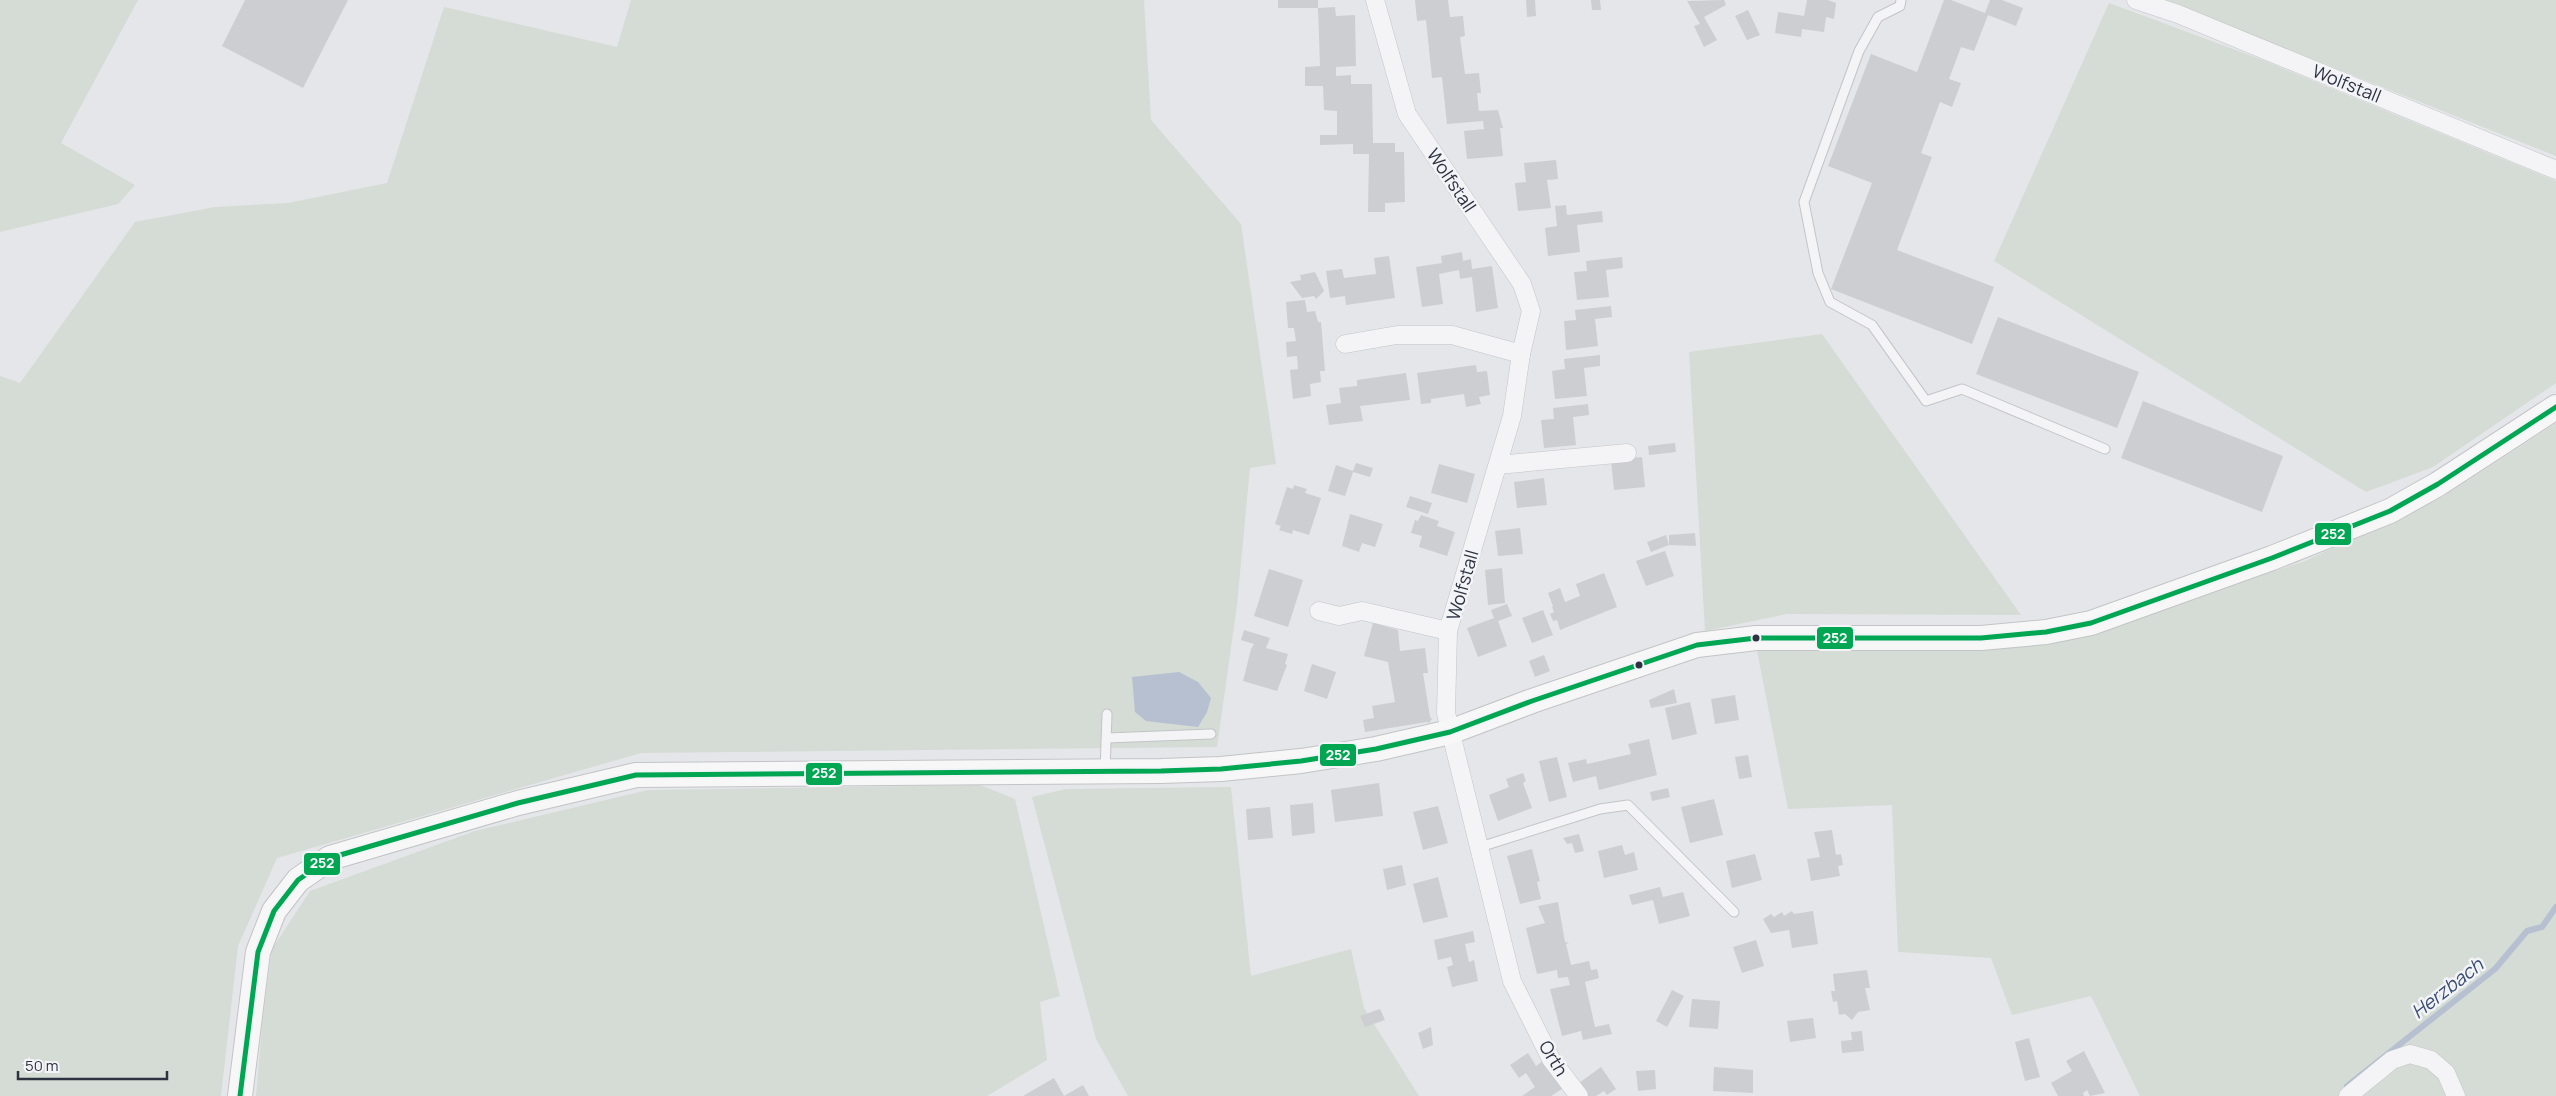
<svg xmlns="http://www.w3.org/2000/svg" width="2556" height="1096" viewBox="0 0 2556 1096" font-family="Manrope,sans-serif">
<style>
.green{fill:#d4dcd5}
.water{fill:#b6c0d1}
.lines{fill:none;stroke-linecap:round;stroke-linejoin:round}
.stream{stroke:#b6c0d1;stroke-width:6}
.building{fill:#cdced1}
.lane-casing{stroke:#c3c4c7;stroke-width:11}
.street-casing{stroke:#c3c4c7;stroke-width:19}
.secondary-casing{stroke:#c3c4c7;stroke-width:26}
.lane{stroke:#f4f4f6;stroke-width:9}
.street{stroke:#f4f4f6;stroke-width:18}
.secondary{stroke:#f7f7f8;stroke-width:24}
.bus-1-casing{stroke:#f3f4f8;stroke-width:9}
.bus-1{stroke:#00a651;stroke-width:5}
.bus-dot{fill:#2d3241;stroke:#f3f4f8;stroke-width:2}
.labels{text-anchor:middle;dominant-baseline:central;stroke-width:5;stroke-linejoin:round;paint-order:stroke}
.street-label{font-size:18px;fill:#2d3241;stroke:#f3f4f8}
.water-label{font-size:19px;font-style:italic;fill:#3a4c72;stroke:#f3f4f8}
.line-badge{stroke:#f3f4f8;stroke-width:2}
.badge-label{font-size:14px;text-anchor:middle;font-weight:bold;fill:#fff}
</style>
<rect width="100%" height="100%" fill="#e5e6e9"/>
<g class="green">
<path d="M0,0h138l-77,143 74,42 -17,19 -118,28z"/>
<path d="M631,0h513l7,120 90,104 35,240 -26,4 -13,137 -20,142 -576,6 -364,105 -39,88 -17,150h-221v-720l20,7 115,-161 80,-15 73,-4 99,-20 57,-176 173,40z"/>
<path d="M2161,0h395v156l-375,-149z"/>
<path d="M2109,3l151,56 296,122v202l-123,84 -67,25 -372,-231z"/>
<path d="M1822,334l199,281 -234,-1 -82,17 -16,-279z"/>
<path d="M2556,423v673h-416l-49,-100 -79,19 -21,-57 -93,-6 -6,-147 -104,4 -31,-158 293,-7 255,-83 139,-65z"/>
<path d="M980,785l35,14 45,197 -20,6 7,58 -60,36h-731l6,-71 10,-76 38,-58 165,-60 173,-41z"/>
<path d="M1231,787l20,189 100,-27 13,59 55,88h-291l-32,-57 -64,-242 34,-8z"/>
</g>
<path class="water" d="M1179,672l19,10 13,16 -4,14 -9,15 -52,-6 -11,-9 -3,-35z"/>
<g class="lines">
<path class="stream" d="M2347,1086l148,-117 32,-38 15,-4 14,-20"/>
</g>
<g class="building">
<path d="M245,0h103l-45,88 -81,-42z"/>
<rect x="1278" y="0" width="40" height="8"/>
<path d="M1415,0h33l2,17 13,-1 2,20 -5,1 5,37 14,-1 2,20h-4l2,18 19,-1 5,18h-3l3,28 -36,3 -3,-28 20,-2 -1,-8 -36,3 -5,-47 -10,1 -6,-58 -9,1z"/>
<path d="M1526,0h9l1,16 -9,1z"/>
<path d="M1591,0h9l1,10h-9z"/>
<path d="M1724,0l2,5 -22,12 13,23 -13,7 -10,-21 6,-2 -13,-23z"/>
<path d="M1807,0h21l8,3 -2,16 -8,-2 -2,15 -22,-3 -1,8 -26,-4 3,-21 26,4z"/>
<path d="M1944,0h7l34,13 5,-13h12l21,8 -7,18 -28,-11 -14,36 -13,-4 -12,32 12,4 -9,24 -12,-5 -19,51 11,4 -35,93 97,37 -22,57 -141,-55 41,-106 -44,-17 43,-112 46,18z"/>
<path d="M1335,7l1,9 19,-1 1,51 -20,1v9l15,-1v9h21l1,59h22v9h9l1,50 -20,1v9h-17l1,-58h-16v-10l-33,1v-10h17v-24l-13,-1 -1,-24h-18v-19l15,-1 -2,-58z"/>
<path d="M1748,10l12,25 -13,5 -12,-24z"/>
<path d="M1556,160l2,19 -11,1 4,28 -33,3 -3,-28 11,-1 -2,-19z"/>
<path d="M1566,205l1,10 35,-4 1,11 -26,3 3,27 -32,4 -3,-28 12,-2 -2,-20z"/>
<path d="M1462,252l1,9 8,-2 1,10 20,-3 6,42 -22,4 -4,-35 -12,2 -1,-9 -20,4 4,30 -21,3 -6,-40 26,-4 -1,-7z"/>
<path d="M1389,256l6,42 -49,7 -1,-9 -15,2 -4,-27 16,-2 2,9 32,-4 -2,-16z"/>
<path d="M1622,257l1,11 -17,2 3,27 -32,3 -3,-28 13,-1 -1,-10z"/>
<path d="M1315,272l9,19 -8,8 -2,-3 -12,2 -12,-16 11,-2 -1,-5z"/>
<path d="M1305,300l2,12 8,-1 3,11h3l4,49h-5l1,11 -11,2 1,12 -18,3 -3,-29 8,-1 -1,-13 -10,1 -1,-15 10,-1 -2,-13h-6l-2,-26z"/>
<path d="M1611,306l1,11 -17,2 3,27 -32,4 -2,-29 12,-1 -1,-10z"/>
<path d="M1998,317l141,55 -22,56 -141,-54z"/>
<path d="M1600,355v11l-16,2 3,28 -32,3 -3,-28 13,-2 -1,-10z"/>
<path d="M1476,365l1,7 10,-1 3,24 -11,2 2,7 -15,3 -2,-13 -33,5v4l-10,1 -4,-31z"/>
<path d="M1406,373l4,27 -50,6 3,15 -34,4 -3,-20 15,-2 -2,-15 18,-2v-6z"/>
<path d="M2143,401l140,55 -21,56 -141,-54z"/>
<path d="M1588,404l1,11 -16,2 3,28 -32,3 -3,-28 13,-1 -1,-11z"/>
<path d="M1675,443l1,9 -27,3 -1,-9z"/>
<path d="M1642,457l3,30 -31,3 -3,-30z"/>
<path d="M1356,463l17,5 -3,9 -17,-5 -8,24 -17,-5 8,-26 17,6z"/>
<path d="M1439,464l36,10 -8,29 -36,-10z"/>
<path d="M1544,478l3,27 -30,3 -3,-26z"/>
<path d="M1294,485l13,4 -2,4 16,5 -12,37 -16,-5 -1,4 -13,-4 2,-4 -6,-2 12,-37 6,2z"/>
<path d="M1410,496l22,7 -4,11 -22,-7z"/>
<path d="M1350,514l33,10 -8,23 -13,-4 -3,9 -17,-6z"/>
<path d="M1421,515l18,6 -2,5 18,6 -8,24 -28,-9 3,-11 -11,-3 4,-13 3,1z"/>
<path d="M1520,528l3,26 -25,2 -3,-25z"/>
<path d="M1695,533l1,13 -27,-1 -18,7 -4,-10 19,-7 3,10v-10z"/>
<path d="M1665,551l9,25 -28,10 -10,-25z"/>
<path d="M1502,568l3,35 -17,2 -3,-35z"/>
<path d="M1269,569l34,11 -15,47 -34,-11z"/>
<path d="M1604,573l13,34 -57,23 -3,-10 -4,1 -3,-7 4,-2 -2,-5 1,-1 -5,-13 12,-5 5,14 15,-6 -4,-12z"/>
<path d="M1507,604l5,12 -14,5 9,25 -29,11 -11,-29 27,-10 -3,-8z"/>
<path d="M1543,610l10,25 -21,8 -10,-25z"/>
<path d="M1373,623l25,7 2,21 25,-3 3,25h-5l7,44 2,2 -3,4 -2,-1 -62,10 -2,-12 11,-2 -2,-12 23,-4 -7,-40 -24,-6z"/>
<path d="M1244,630l26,8 -4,10 22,6 -3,10 2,1 -10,26 -34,-10 8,-32 3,-5 -13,-4z"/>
<path d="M1544,655l6,16 -15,6 -6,-16z"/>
<path d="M1312,664l24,8 -9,27 -23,-8z"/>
<path d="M1674,689l3,14 -26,5 -2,-8z"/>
<path d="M1735,695l4,25 -24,4 -4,-25z"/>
<path d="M1690,702l7,32 -25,6 -7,-32z"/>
<path d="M1649,739l8,36 -58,15 -3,-14 -23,6 -5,-19 18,-4 1,5 44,-10 -3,-10z"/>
<path d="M1748,755l4,22 -13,2 -4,-22z"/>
<path d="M1557,757l10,40 -18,5 -10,-41z"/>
<path d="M1523,773l3,8 -3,2 9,25 -34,13 -9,-26 20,-8 -3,-8z"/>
<path d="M1379,783l4,33 -48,6 -4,-32z"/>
<path d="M1668,788l2,9 -18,4 -2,-9z"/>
<path d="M1714,799l9,36 -33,8 -9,-36z"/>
<path d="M1313,803l2,30 -23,3 -2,-31z"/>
<path d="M1438,806l10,37 -25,7 -10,-38z"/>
<path d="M1270,807l3,31 -25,2 -2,-31z"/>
<path d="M1832,830l4,25 5,-1 2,11 -5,1 2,10 -29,5 -4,-22 13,-2 -6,-25z"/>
<path d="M1579,834l5,17 -9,2 -3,-10 -5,1 -4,-6z"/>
<path d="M1622,845l3,10 9,-3 4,18 -34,8 -6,-27z"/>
<path d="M1532,849l8,32 -3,1 4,17 -21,5 -13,-48z"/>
<path d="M1755,854l7,26 -30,8 -6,-27z"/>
<path d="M1402,865l4,20 -19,5 -4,-21z"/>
<path d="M1438,877l10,40 -25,6 -10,-39z"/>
<path d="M1660,887l3,10 20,-5 7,24 -31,8 -6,-24 -21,5 -3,-10z"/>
<path d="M1558,902l7,40 4,1 -3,1 5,21 18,-4 2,9 6,-1 2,9 -14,4 10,45 14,-3 3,10 -29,6 -2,-9 -19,5 -12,-47 20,-4 -2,-8 -10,1 -1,-8 -20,4 -11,-46 19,-5 -7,-17z"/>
<path d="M1792,911l2,3 19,-3 5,33 -26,4 -3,-18 -18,3 -8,-14 8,-5 3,3 8,-5 2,4z"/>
<path d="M1473,931l2,11 -10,2 4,18 5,-2 4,21 -26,6 -5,-20 6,-2 -2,-8 -13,3 -4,-20z"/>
<path d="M1756,940l8,26 -22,7 -9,-26z"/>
<path d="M1867,970l3,18h-5l5,22 -12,2 -6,8 -7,-6 -6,1 -2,-14 -4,1 -2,-11h4l-2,-17z"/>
<path d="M1672,990l12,6 -17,31 -11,-6z"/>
<path d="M1692,999l28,2 -2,28 -29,-2z"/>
<path d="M1380,1009l5,11 -20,7 -5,-11z"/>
<path d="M1813,1018l3,20 -26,4 -3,-21z"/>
<path d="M1431,1027l2,18 -10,4 -5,-16z"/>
<path d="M1862,1031l2,20 -22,2 -1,-12 11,-1 -1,-8z"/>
<path d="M2029,1038l11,39 -15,4 -10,-39z"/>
<path d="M2084,1051l21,42 -15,3 -3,-6 -4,3 1,3h-26l-7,-13 21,-12 -6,-10z"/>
<path d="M1528,1053l8,13 7,-5 19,28 -11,7h-29l13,-9 -9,-14 -7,5 -9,-13z"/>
<path d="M1601,1067l15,22 -9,6 -3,-4 -8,5h-8l-9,-13z"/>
<path d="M1714,1067l39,3v23l-40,-2z"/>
<path d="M1655,1070l1,19 -18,2 -2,-20z"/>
<path d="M1054,1078l10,18 19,-11 6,11h-66z"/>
</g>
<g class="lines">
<defs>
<g id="lane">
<path d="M1901,0l-1,6 -22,11 -19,34 -55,151 14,71 12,29 42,23 54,76 36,-12 143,60"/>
<path d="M1107,738l104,-4"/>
<path d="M1105,771l2,-57"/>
<path d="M1480,847l120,-38 28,-4 106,107"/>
</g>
<g id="street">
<path d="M1375,0l32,114 115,170 9,27 -10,43 -9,62 -64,215 -2,82 66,268 39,78 28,37"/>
<path d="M2136,0l42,14 378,156"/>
<path d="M1345,344l52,-9h55l69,19"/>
<path d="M1498,465l129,-12"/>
<path d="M1319,611l20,5 23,-5 86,20"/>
<path d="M2348,1096l44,-36 18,-6 21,6 15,13 10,23"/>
</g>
<path id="secondary" d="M240,1096l18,-144 16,-41 24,-31 32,-22 188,-55 118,-28 525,-4 60,-2 80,-8 75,-12 74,-17 82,-31 165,-56 59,-7h225l65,-6 45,-9 181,-65 118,-47 48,-27 118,-77"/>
</defs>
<use href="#lane" class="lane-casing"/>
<use href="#street" class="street-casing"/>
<use href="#secondary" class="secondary-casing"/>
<use href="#lane" class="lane"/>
<use href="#street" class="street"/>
<use href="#secondary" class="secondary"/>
<defs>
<path id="bus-1" d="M240,1096l18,-144 16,-41 24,-31 32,-22 188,-55 118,-28 525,-4 60,-2 80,-8 75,-12 74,-17 82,-31 165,-56 59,-7h225l65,-6 45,-9 181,-65 118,-47 48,-27 118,-77"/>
</defs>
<use href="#bus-1" class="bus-1-casing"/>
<use href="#bus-1" class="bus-1"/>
</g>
<g class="bus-dot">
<circle cx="1756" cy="638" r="4.5"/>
<circle cx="1639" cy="665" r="4.5"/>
</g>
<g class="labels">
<g class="street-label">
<text transform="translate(2347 83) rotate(22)">Wolfstall</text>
<text transform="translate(1452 180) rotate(56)">Wolfstall</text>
<text transform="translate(1462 585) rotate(-74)">Wolfstall</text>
<text transform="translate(1554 1058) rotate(59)">Orth</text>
</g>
<g class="water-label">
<text transform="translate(2447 988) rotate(-38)">Herzbach</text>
</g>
</g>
<g class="line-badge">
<rect x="2314" y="522" width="38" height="24" rx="5" fill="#00a651"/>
<rect x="1816" y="626" width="38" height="24" rx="5" fill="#00a651"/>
<rect x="1319" y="743" width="38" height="24" rx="5" fill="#00a651"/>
<rect x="805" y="762" width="38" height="24" rx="5" fill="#00a651"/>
<rect x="303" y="852" width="38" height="24" rx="5" fill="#00a651"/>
</g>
<g class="badge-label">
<text x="2333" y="539">252</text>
<text x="1835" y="643">252</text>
<text x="1338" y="760">252</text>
<text x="824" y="778">252</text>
<text x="322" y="868">252</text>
</g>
<path d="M18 1071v8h149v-8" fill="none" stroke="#2d3241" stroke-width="2.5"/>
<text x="25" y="1071" font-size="15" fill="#2d3241" stroke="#f3f4f8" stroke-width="4" paint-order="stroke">50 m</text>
</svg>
